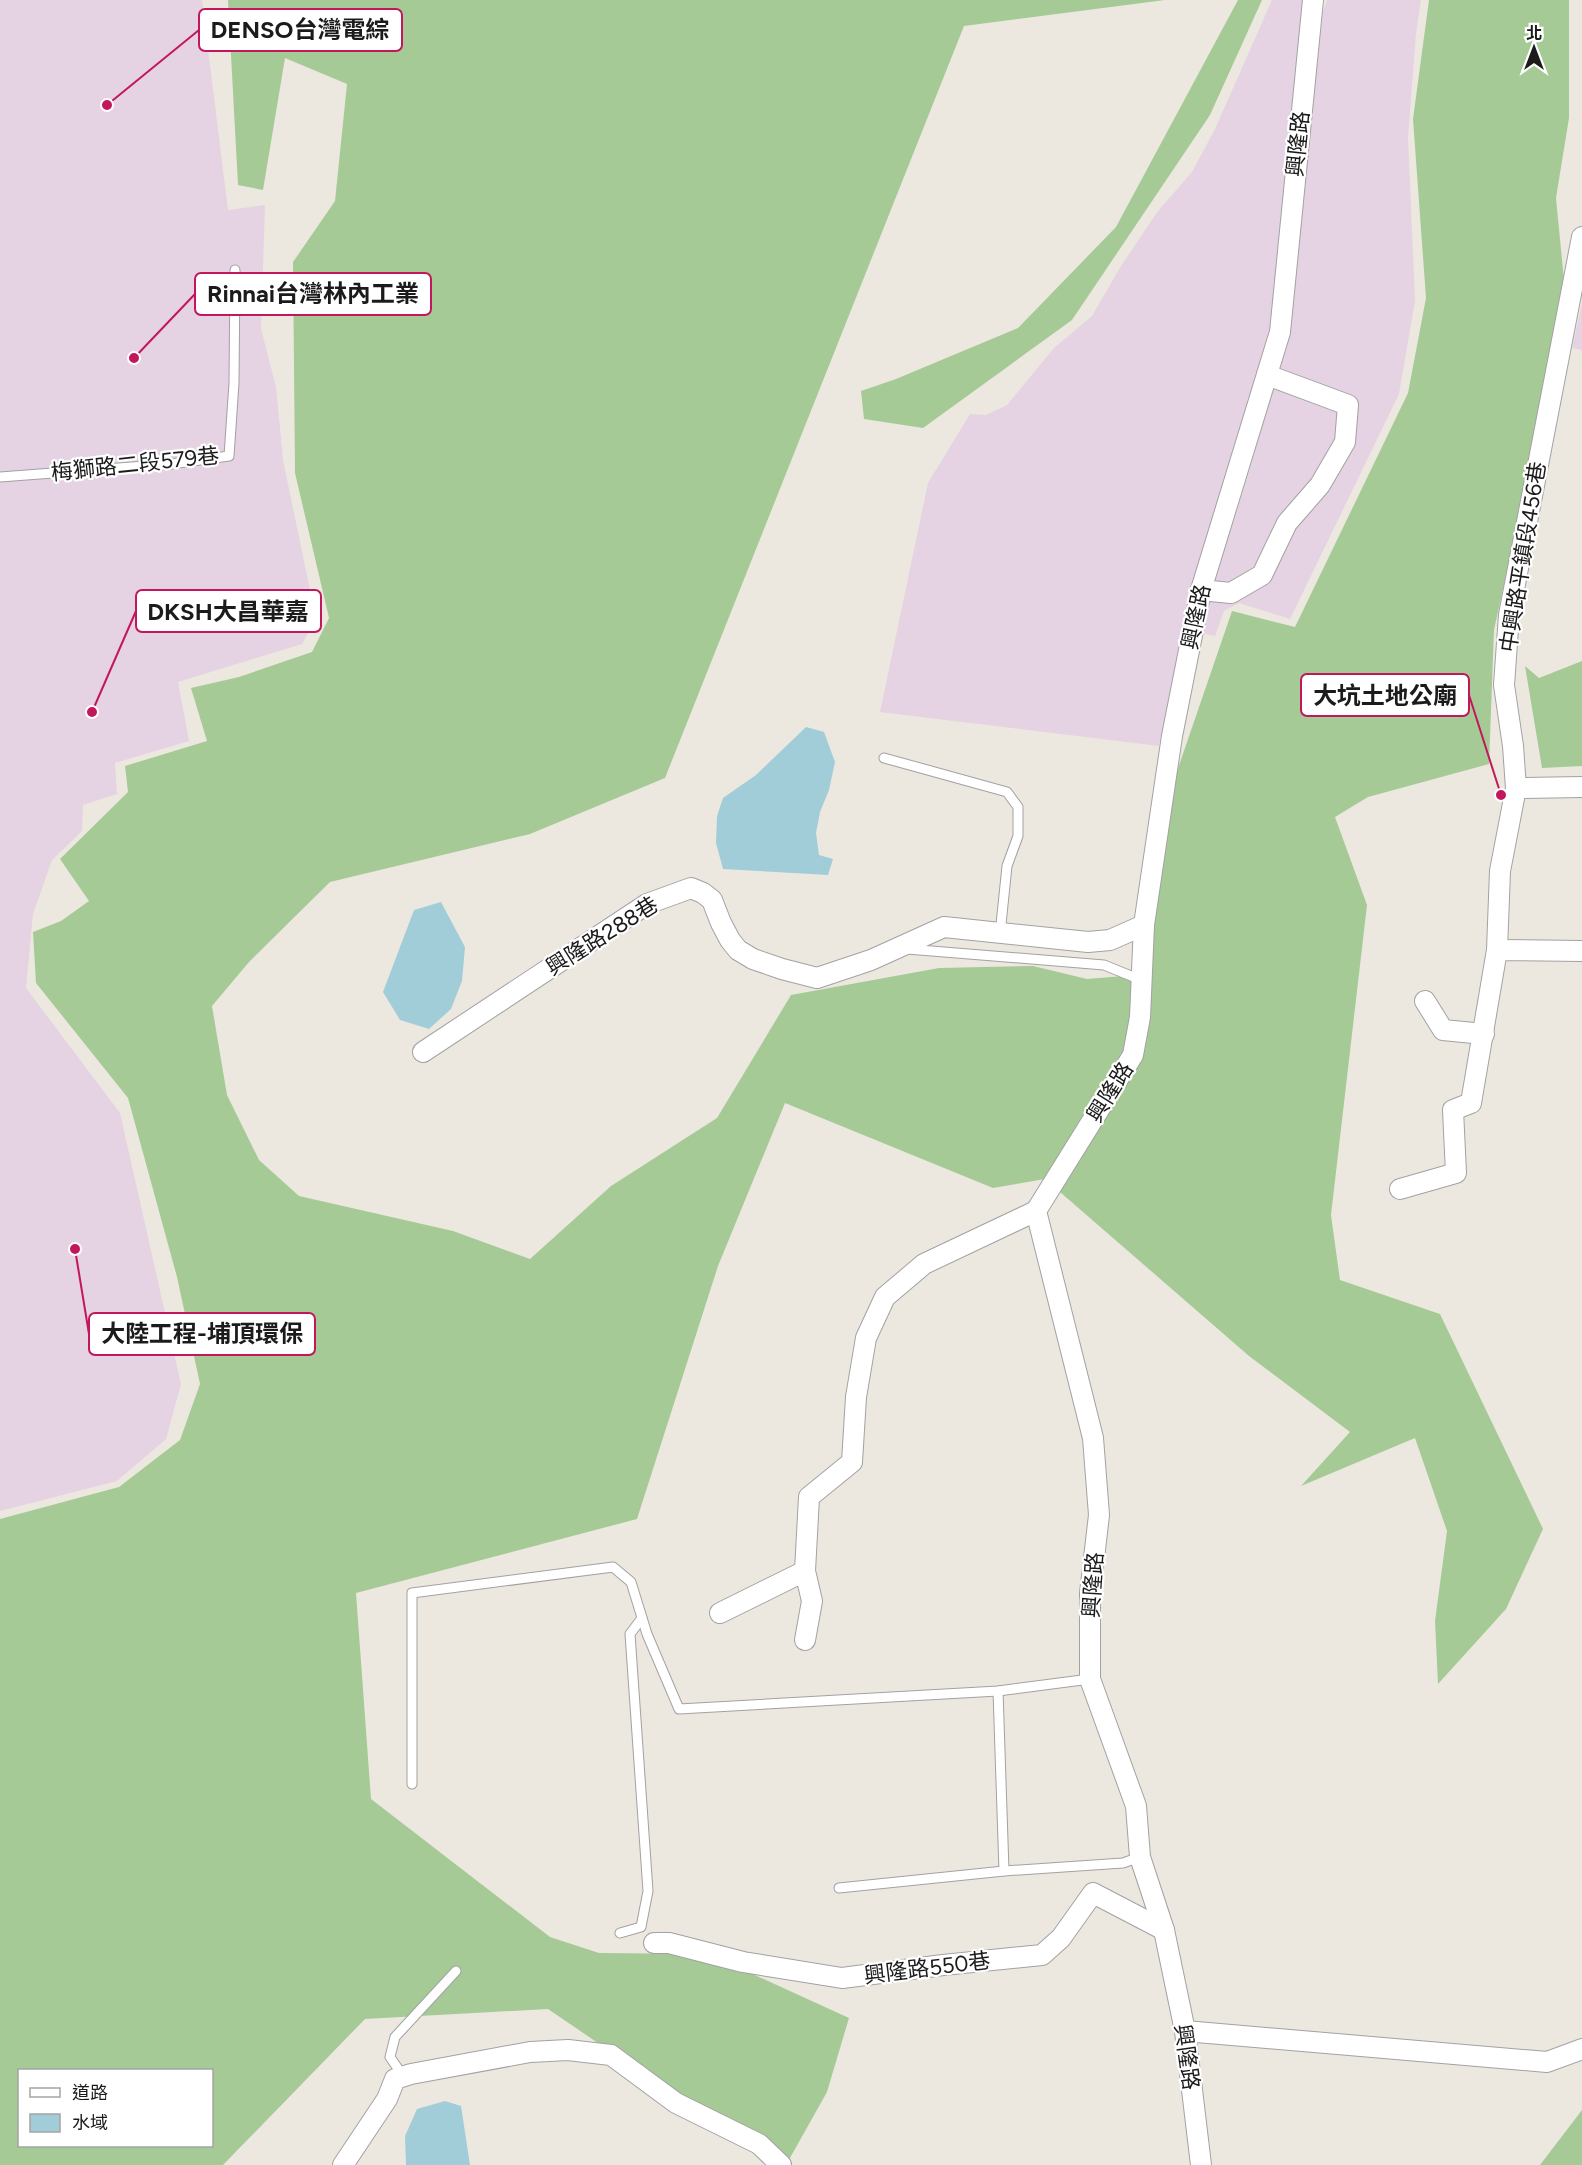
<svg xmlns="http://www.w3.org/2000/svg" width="1582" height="2165" viewBox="0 0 1582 2165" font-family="Figtree,'Noto Sans TC',sans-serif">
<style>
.industrial{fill:#e5d2e2}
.forest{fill:#a6ca96;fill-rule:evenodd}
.water{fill:#a1cdd9}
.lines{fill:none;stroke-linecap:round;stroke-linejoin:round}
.service-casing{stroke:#a2a2a2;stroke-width:11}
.minor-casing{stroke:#a2a2a2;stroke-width:22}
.service{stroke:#fff;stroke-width:9}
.minor{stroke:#fff;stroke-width:20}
.labels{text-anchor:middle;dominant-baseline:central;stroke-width:4.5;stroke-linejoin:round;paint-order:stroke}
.street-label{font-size:22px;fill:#1b1b1b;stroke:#fff}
.leader{fill:none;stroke:#c2185b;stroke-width:2}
.callout-dot{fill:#c2185b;stroke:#fff;stroke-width:2}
.callout{fill:#fff;stroke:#c2185b;stroke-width:2}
.callout-label{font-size:24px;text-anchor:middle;font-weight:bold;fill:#1b1b1b}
</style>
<rect width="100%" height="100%" fill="#ece8e0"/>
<g class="industrial">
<path d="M0,0h202l26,210 37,-5 -4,124 15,58 7,73 33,159 -14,25 -124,38 11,59 -74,22 2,31 -34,11 -1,26 -30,29 -19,54 -7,74 94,125 61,271 -15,55 -49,42 -117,30z"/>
<path d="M1272,0h33l-35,327 -15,54 -64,206 -32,159 -279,-34 48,-229 42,-69 16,1 21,-10 47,-57 38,-32 29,-50 37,-55 34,-39 23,-43z"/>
<path d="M1327,0h94l-5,33 -8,105 7,163 -16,93 -109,225 -51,-16 -15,8 -9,25 -14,-3 13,-51 35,-110 41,-142 10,-117 23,-201z"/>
<path d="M1582,304v46l-10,-2z"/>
</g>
<g class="forest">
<path d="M228,0h937l-201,26 -299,752 -135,56 -200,48 -81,80 -37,44 15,89 32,65 40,36 154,35 77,28 81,-73 106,-68 74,-123 148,-27 94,-2 54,13 61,-5 5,-53 21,-141 58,-169 63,16 113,-234 18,-95 -13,-179 16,-119h140v118l-13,80 10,103 -72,329 -5,134 -121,33 -33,20 32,88 -36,310 9,65 100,34 103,215 -37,80 -68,75 -3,-63 12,-90 -32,-93 -114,48 49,-54 -101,-76 -204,-177 -52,9 -208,-85 -67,163 -81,253 -281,74 15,206 179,138 49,16 110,1 140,64 -22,74 -41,73h-9l-229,-156 -183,10 -142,146h-223v-646l119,-32 61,-47 20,-56 -23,-107 -49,-179 -92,-115 -3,-51 28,-11 28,-20 -29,-42 68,-67 -3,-26 82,-25 -16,-53 48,-11 73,-25 17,-34 -34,-145 -2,-211 42,-61 12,-117 -62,-26 -22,132 -25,-5zM20,2070h192v76h-192z"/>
<path d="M1238,0h24l-52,115 -138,205 -149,108 -59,-9 -3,-28 35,-12 122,-51 98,-101z"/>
<path d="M1582,661v105l-40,2 -17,-102 14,12z"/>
<path d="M1582,2110v55h-42z"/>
</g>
<g class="water">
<path d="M806,727l18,5 11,30 -6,28 -9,22 -4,21 3,22 14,4 -5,16 -105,-6 -7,-26 1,-27 6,-18 33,-23z"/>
<path d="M441,902l24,45 -3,34 -11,28 -22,20 -29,-9 -17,-28 31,-82z"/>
<path d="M445,2101l16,5 9,59h-64l-1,-29 12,-27z"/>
</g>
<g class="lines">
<defs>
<g id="service">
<path d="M0,477l171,-13 58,-8 5,-73 1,-113"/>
<path d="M884,758l123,34 11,15v29l-11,30 -7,68"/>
<path d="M907,949l197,16 37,15"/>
<path d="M998,1691l6,180"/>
<path d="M412,1784v-191l201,-26 18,15 16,52 32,75 319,-18 92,-12"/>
<path d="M839,1888l165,-17 119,-8 17,-6"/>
<path d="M620,1933l21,-6 7,-36 -18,-257 12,-16"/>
<path d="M403,2076l-13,-19 5,-20 61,-66"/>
</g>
<g id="minor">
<path d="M1201,590l30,3 31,-18 25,-52 33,-38 25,-43 3,-37 -81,-30"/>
<path d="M1516,788l66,-1"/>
<path d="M1497,950l3,-79 16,-83 -3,-42 -9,-61 5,-70 73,-378"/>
<path d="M1425,1001l18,29 41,4"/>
<path d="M423,1052l224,-148 44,-16 12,5 9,7 9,23 9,17 8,10 15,9 29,10 35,9 54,-18 73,-33 144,15 22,-2 34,-15"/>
<path d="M1400,1189l56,-16 -3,-63 18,-7 26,-153 85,1"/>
<path d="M720,1613l85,-42"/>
<path d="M805,1640l7,-39 -7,-30 4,-74 43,-35 4,-65 10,-59 19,-41 39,-33 112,-53"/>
<path d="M654,1943h15l74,19 99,16 101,-13 99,-10 19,-17 32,-45 71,37"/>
<path d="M1185,2031l362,31 35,-13"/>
<path d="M343,2165l44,-66 8,-20 16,-5 119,-22 38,-2 43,5 65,48 83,41 22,21"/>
<path d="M1201,2165l-16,-134 -21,-101 -24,-73 -4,-51 -46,-127v-86l9,-78 -6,-77 -57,-227 97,-156 7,-38 4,-92 28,-189 29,-146 79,-258 33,-332"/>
</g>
</defs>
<use href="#service" class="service-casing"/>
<use href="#minor" class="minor-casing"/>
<use href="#service" class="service"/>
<use href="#minor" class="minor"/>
</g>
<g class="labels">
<g class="street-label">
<text transform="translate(1298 144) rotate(-84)">興隆路</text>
<text transform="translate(135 464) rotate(-6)">梅獅路二段579巷</text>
<text transform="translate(1523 557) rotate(-81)">中興路平鎮段456巷</text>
<text transform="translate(1196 617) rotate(-78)">興隆路</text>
<text transform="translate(602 936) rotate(-32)">興隆路288巷</text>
<text transform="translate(1110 1092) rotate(-58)">興隆路</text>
<text transform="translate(1093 1585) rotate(-86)">興隆路</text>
<text transform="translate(927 1968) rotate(-7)">興隆路550巷</text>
<text transform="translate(1187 2057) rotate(82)">興隆路</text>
</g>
</g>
<path class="leader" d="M107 105L199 30M134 358L195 294M92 712L136 611M1501 795L1469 695M75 1249L89 1334"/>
<g class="callout-dot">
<circle cx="107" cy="105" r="6"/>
<circle cx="134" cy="358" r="6"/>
<circle cx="92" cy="712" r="6"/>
<circle cx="1501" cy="795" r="6"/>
<circle cx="75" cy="1249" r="6"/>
</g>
<g class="callout">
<rect x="199" y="9" width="203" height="42" rx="6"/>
<rect x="195" y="273" width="236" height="42" rx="6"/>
<rect x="136" y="590" width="185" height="42" rx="6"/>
<rect x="1301" y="674" width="168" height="42" rx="6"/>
<rect x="89" y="1313" width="226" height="42" rx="6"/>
</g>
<g class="callout-label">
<text x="300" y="38">DENSO台灣電綜</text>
<text x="313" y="302">Rinnai台灣林內工業</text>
<text x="228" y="620">DKSH大昌華嘉</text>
<text x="1385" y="704">大坑土地公廟</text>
<text x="202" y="1342">大陸工程-埔頂環保</text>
</g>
<rect x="18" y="2069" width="195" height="78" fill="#ffffff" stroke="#a4a4a4" stroke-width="1.5"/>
<rect x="30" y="2088" width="30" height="9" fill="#ffffff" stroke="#a4a4a4" stroke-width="1.5"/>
<text x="72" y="2099" font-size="18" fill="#1b1b1b">道路</text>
<rect x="30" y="2114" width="30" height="18" fill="#a1cdd9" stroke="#a4a4a4" stroke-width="1.5"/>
<text x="72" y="2129" font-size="18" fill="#1b1b1b">水域</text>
<g transform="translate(1534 48)" stroke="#ffffff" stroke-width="4.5" paint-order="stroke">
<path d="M0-4.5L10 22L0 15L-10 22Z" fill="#1b1b1b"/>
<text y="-9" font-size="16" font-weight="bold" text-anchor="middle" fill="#1b1b1b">北</text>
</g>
</svg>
